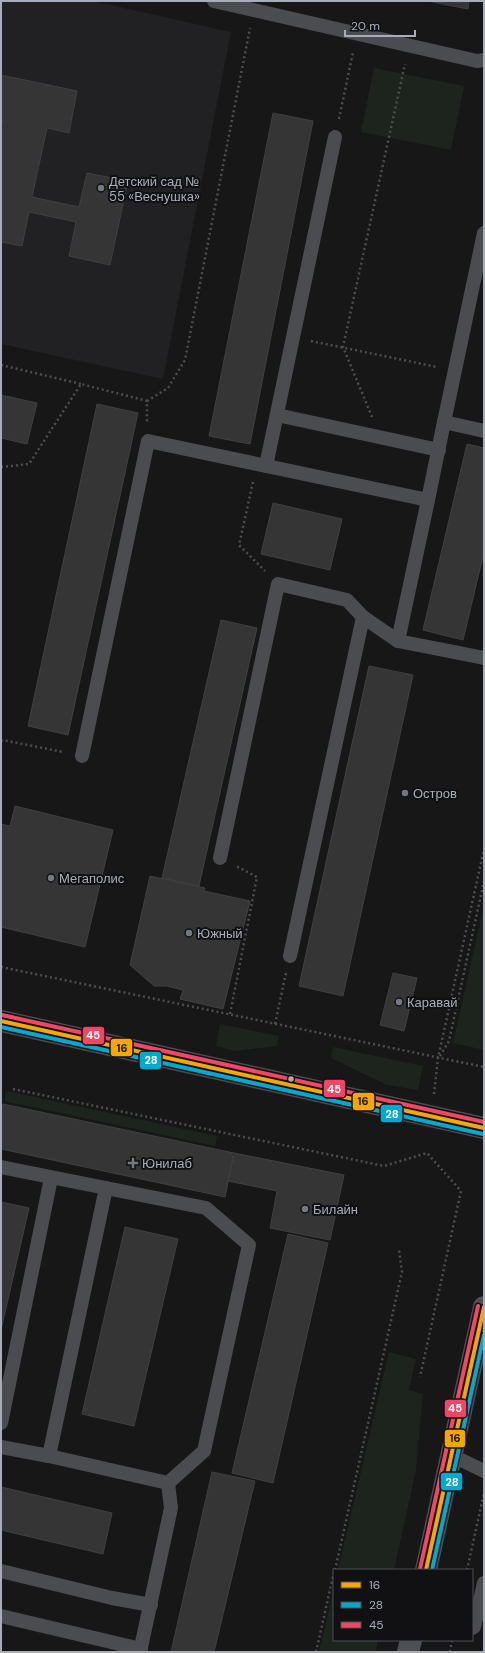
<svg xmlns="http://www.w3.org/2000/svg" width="485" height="1653" viewBox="0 0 485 1653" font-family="'DM Sans',sans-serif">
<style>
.built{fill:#212123}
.green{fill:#1d241e}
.building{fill:#353536;stroke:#3f4043}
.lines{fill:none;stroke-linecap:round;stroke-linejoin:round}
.path{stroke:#4d4e52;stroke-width:2.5;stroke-dasharray:2 3;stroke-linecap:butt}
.service{stroke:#4b4c50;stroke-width:14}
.tertiary{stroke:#4b4c50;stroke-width:22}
.primary{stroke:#4d4f52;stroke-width:22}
.bus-1-casing{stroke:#111113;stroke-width:7}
.bus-2-casing{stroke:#111113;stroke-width:7}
.bus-3-casing{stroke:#111113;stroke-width:7}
.bus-1{stroke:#f7a600;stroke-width:4}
.bus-2{stroke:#00a9ce;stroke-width:4}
.bus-3{stroke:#f34667;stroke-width:4}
.poi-dot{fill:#757880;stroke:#111113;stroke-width:1.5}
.bus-dot{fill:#a8adb8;stroke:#111113;stroke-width:1.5}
.labels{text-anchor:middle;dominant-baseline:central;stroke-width:4;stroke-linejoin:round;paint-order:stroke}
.poi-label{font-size:13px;fill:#a8adb8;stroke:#111113;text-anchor:start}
.line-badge{stroke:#111113;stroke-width:1.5}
.badge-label{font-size:11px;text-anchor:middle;font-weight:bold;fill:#fff}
.pale-badge-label{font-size:11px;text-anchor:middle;font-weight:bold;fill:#111}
</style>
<rect width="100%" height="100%" fill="#171717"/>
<path class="built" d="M1,1h92l138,31 -68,347 -162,-35z"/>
<g class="green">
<path d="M374,68l90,18 -13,64 -90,-18z"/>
<path d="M484,905v145l-31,-7z"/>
<path d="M220,1024l59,12 -2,10 -43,5 -18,-5z"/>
<path d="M333,1047l90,19 -5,24 -31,-5 -56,-27z"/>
<path d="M7,1091l210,45 -2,10 -211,-45z"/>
<path d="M389,1352l27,7 -7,31 14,4 -7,76 -22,100h-56z"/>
<path d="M334,1588v52h44l-2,12h-57z"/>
</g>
<g class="building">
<path d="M428,1h41l-1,8z"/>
<path d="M1,75l76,16 -8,42 -22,-5 -15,69 47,10 8,-34 41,8 -18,84 -41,-9 7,-34 -47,-10 -7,34 -21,-4v-113l2,-10h-2z"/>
<path d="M273,113l40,8 -63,323 -41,-8z"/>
<path d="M1,395l36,8 -10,41 -26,-6z"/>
<path d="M97,404l41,9 -70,322 -40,-9z"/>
<path d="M467,444l17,4v104l-21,88 -40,-10z"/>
<path d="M273,503l69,16 -12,51 -69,-16z"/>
<path d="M221,620l36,8 -58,258 -37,-8z"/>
<path d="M369,666l44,9 -70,321 -44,-10z"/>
<path d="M15,806l98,24 -28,117 -84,-20v-103l9,2z"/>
<path d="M150,876l55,12 -1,3 46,10 -27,108 -43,-10 3,-9 -16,-4h-13l-24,-21z"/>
<path d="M393,973l24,5 -13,53 -24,-6z"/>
<path d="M3,1104l231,49 -9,44 -224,-48v-34z"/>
<path d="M234,1153l110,22 -14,65 -60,-12 7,-37 -49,-10z"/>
<path d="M1,1202l28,6 -28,122z"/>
<path d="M125,1227l53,12 -44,187 -52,-12z"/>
<path d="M288,1234l40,9 -55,240 -41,-10z"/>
<path d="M212,1472l43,9 -41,171h-43z"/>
<path d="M1,1487l111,26 -9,41 -102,-24z"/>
</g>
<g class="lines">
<g class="path">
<path d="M339,119l14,-67"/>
<path d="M311,341l126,26"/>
<path d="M1,365l80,19"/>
<path d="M147,401l21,-13 17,-28 65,-332"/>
<path d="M372,417l-29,-70 62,-283"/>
<path d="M1,467l28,-3 52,-80 66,17v22"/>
<path d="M253,482l-14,63 26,26"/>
<path d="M1,741l2,-1 60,12"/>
<path d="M1,967l483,100"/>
<path d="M230,1014l27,-137 -21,-11"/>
<path d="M275,1024l11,-51"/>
<path d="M440,1056l9,-15 35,-160"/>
<path d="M13,1089l371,77 43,-13 34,38 -41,186"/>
<path d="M434,1094l4,-36 46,-209"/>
<path d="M335,1570l67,-298 -3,-22"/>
<path d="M467,1570l17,-77"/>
<path d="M316,1652l18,-80"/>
<path d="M450,1652l2,-12"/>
</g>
<g class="service">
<path d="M214,1l263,60 7,-1"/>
<path d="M277,415l162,35"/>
<path d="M444,422l40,-189"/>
<path d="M266,466l69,-329"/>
<path d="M398,641l30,-141"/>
<path d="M82,756l66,-315 280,59 16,-78 40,9"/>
<path d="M220,858l58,-274 69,16 16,17"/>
<path d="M290,956l73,-339 35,24 86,17"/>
<path d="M1,1167l205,41 43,37 -45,206 -36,32 3,25 -31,144"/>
<path d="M106,1188l-57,268 119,27"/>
<path d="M1,1423l50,-245"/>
<path d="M1,1447l48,9"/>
<path d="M451,1455l33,16"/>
<path d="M1,1571l111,27 39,7"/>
<path d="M1,1616l140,33"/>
<path d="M472,1628l2,-1 10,-44"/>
</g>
<path class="tertiary" d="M1,1021l483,107"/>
<g class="primary">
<path d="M426,1570l58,-263"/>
<path d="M408,1652l3,-12"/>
</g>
<defs>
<g id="bus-1">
<path d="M1,1021l483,107"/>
<path d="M426,1570l58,-263"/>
</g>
<g id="bus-2">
<path d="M1,1027l482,107"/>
<path d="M432,1570l52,-235"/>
</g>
<g id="bus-3">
<path d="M2,1015l482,107"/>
<path d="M420,1569l58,-263"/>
</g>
</defs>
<use href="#bus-1" class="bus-1-casing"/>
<use href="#bus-2" class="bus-2-casing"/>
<use href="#bus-3" class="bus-3-casing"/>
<use href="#bus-1" class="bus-1"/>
<use href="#bus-2" class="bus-2"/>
<use href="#bus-3" class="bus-3"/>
</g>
<g class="poi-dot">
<circle cx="101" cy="188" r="4"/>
<circle cx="405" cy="793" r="4"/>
<circle cx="51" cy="878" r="4"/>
<circle cx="189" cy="933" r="4"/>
<circle cx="399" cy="1002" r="4"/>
<path d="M131 1157h4v4h4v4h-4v4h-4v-4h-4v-4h4z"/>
<circle cx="305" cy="1209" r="4"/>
</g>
<circle class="bus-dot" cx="291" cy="1079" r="3.5"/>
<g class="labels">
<g class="poi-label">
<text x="109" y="181">Детский сад №<tspan x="109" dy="15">55 «Веснушка»</tspan></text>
<text x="413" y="793">Остров</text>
<text x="59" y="878">Мегаполис</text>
<text x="197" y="933">Южный</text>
<text x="407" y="1002">Каравай</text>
<text x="142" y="1163">Юнилаб</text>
<text x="313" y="1209">Билайн</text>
</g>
</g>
<g class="line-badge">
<rect x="82" y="1026" width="23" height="19" rx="4" fill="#f34667"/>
<rect x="110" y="1038" width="23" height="19" rx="4" fill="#f7a600"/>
<rect x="139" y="1051" width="23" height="19" rx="4" fill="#00a9ce"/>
<rect x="323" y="1079" width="23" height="19" rx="4" fill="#f34667"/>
<rect x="352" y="1092" width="23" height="19" rx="4" fill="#f7a600"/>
<rect x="380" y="1104" width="23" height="19" rx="4" fill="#00a9ce"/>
<rect x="444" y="1399" width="23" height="19" rx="4" fill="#f34667"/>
<rect x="444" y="1429" width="22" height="19" rx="4" fill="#f7a600"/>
<rect x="440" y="1472" width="23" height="19" rx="4" fill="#00a9ce"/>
</g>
<g class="badge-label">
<text x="93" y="1039">45</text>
<text x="151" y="1064">28</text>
<text x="334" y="1093">45</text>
<text x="392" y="1118">28</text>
<text x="455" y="1412">45</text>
<text x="452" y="1486">28</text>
</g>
<g class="pale-badge-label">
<text x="122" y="1052">16</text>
<text x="363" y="1105">16</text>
<text x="455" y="1442">16</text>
</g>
<rect width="485" height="1653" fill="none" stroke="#a8adb8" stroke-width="4"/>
<rect x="333" y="1569" width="140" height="72" fill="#111113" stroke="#4d4f55"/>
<rect x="341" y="1582" width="20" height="6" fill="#f7a600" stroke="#4d4f55"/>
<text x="369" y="1589" font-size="12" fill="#a8adb8">16</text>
<rect x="341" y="1602" width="20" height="6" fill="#00a9ce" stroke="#4d4f55"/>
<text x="369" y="1609" font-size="12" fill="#a8adb8">28</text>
<rect x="341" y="1622" width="20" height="6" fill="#f34667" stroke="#4d4f55"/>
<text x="369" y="1629" font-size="12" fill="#a8adb8">45</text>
<path d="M345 30v6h70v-6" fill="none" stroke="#a8adb8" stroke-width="2"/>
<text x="351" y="30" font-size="12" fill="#a8adb8" stroke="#111113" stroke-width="3" paint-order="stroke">20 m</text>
</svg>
